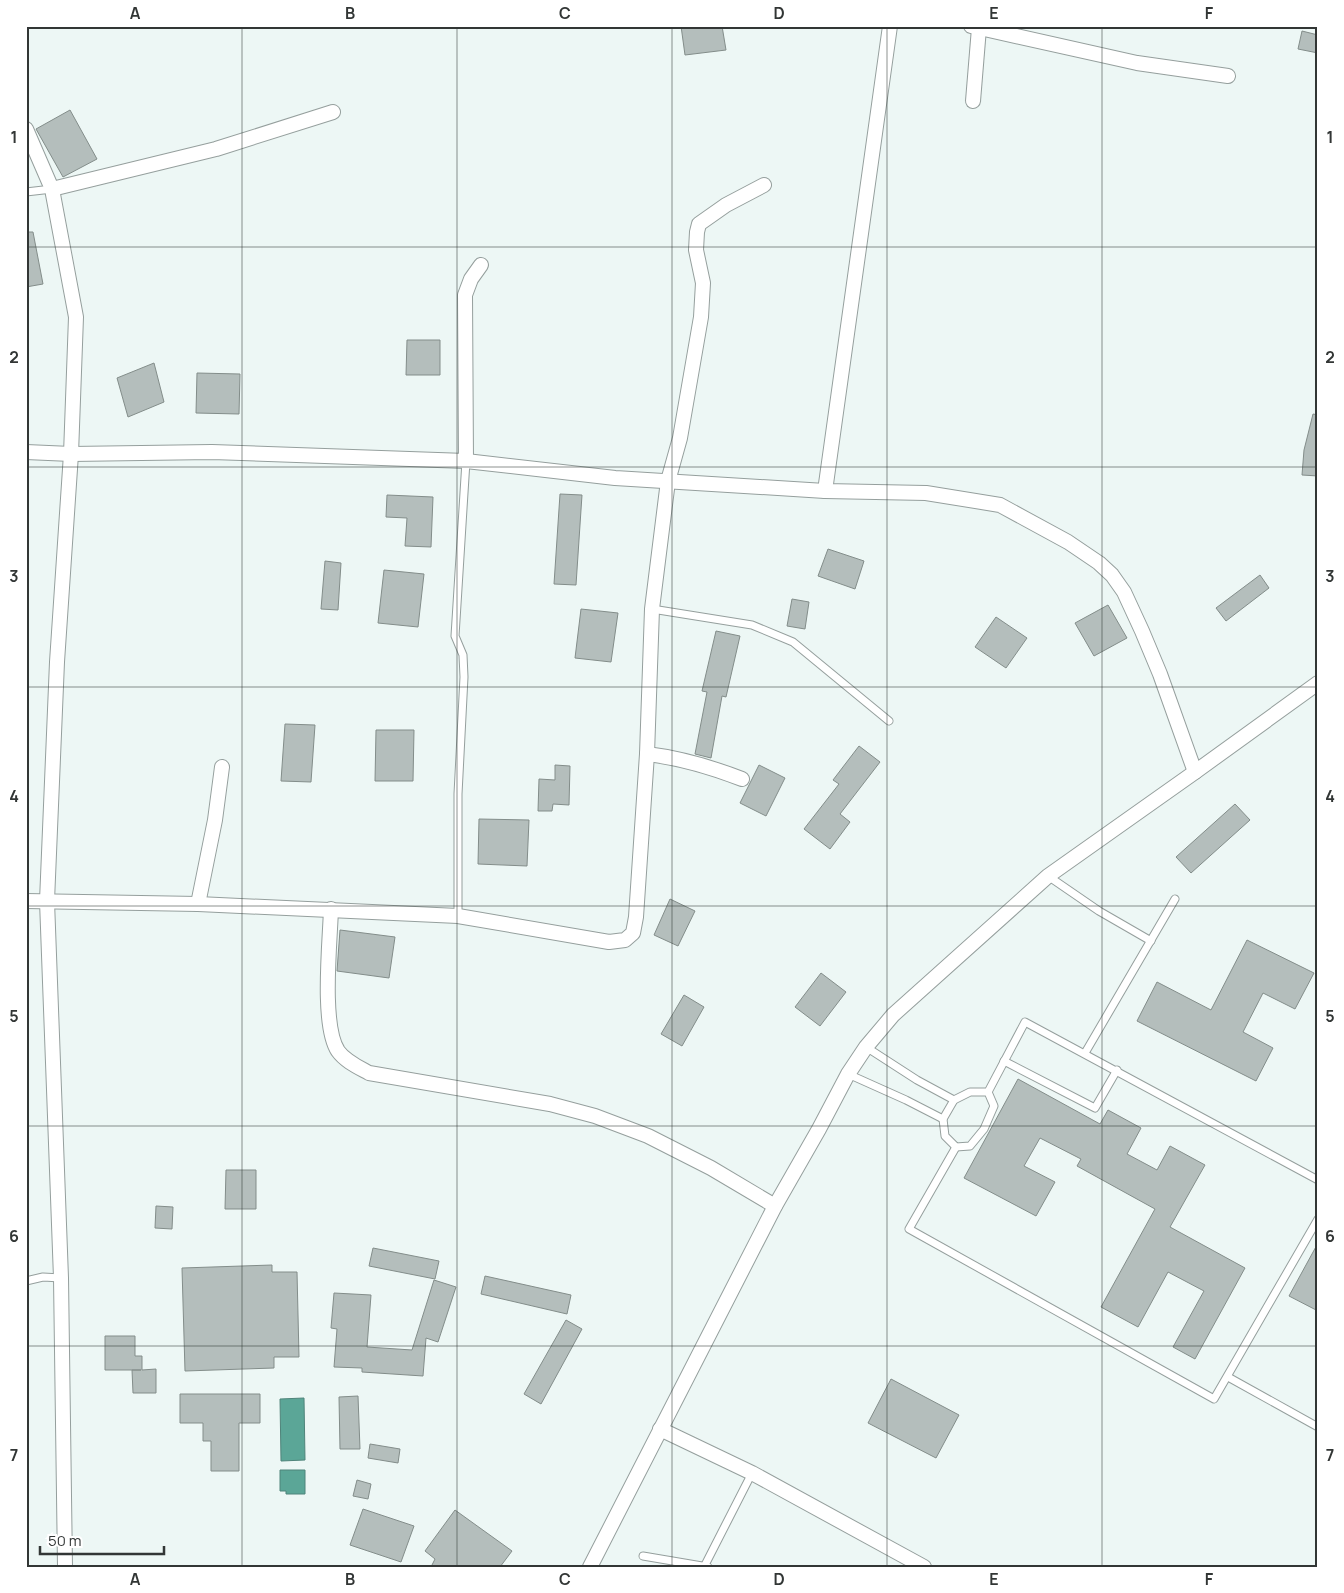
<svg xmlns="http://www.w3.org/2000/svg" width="1344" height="1593" viewBox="0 0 1344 1593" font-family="Manrope,sans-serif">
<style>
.water{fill:#5ba697;stroke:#4f847a}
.building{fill:#b4bebc;stroke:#838d8a}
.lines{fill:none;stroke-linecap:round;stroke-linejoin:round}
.service-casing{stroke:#959f9d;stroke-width:9}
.minor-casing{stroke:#959f9d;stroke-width:16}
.service{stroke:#fff;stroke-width:7}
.minor{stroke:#fff;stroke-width:14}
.grid{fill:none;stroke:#323635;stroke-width:1;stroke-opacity:0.55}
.neatline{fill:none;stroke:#323635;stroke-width:2}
.grid-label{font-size:16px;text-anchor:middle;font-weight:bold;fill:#323635}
</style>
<rect width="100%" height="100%" fill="#edf7f5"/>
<g class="water">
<path d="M304,1398l1,62 -24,1 -1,-62z"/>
<path d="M280,1470h25v24h-19v-3h-6z"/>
</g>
<g class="building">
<path d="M681,26h41l4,24 -41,5z"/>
<path d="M1302,31l16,4v18l-20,-4z"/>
<path d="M70,110l27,49 -34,18 -27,-48z"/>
<path d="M26,232h7l10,52 -17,3z"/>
<path d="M407,340h33v35h-34z"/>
<path d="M154,363l10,39 -36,15 -11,-39z"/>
<path d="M197,373l43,1 -1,40 -43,-1z"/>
<path d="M1313,414l5,1v61l-16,-1 2,-25z"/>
<path d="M560,494l22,1 -6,90 -22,-1z"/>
<path d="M387,495l46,2 -2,50 -26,-1 2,-28 -21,-1z"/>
<path d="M828,549l36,12 -9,28 -37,-13z"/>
<path d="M325,561l16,2 -3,47 -17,-1z"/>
<path d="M384,570l40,4 -6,53 -40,-4z"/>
<path d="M1260,575l9,13 -43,33 -10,-13z"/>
<path d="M792,599l17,3 -4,27 -18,-3z"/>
<path d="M1108,605l19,33 -33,18 -19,-33z"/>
<path d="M581,609l37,4 -7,49 -36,-4z"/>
<path d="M996,617l31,21 -21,30 -31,-21z"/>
<path d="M716,631l24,5 -14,61 -4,-1 -11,62 -16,-4 12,-62 -5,-1z"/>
<path d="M285,724l30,1 -4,57 -30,-1z"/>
<path d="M376,730h38l-1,51h-38z"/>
<path d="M859,746l21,16 -40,52 10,8 -20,27 -26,-20 35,-45 -6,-4z"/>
<path d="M555,765l15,1 -1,39 -16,-1 -1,7h-14l1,-32 16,1z"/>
<path d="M759,765l26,13 -19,38 -26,-13z"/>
<path d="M1235,804l15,16 -59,53 -15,-16z"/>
<path d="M479,819l50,1 -2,46 -49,-2z"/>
<path d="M670,899l25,12 -17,35 -24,-11z"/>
<path d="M340,930l55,7 -6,41 -52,-7z"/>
<path d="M1247,940l67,33 -19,36 -32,-16 -20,39 30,16 -17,33 -119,-60 20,-39 54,28z"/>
<path d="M821,973l25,19 -26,34 -25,-19z"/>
<path d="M684,995l20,12 -22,39 -21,-12z"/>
<path d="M1018,1079l82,45 8,-14 33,18 -14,26 30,16 13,-24 35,19 -35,62 75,41 -50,91 -22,-12 31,-56 -36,-19 -30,55 -37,-20 54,-98 -78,-43 4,-7 -41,-21 -16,28 31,16 -19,34 -72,-38z"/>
<path d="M226,1170h30v39h-31z"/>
<path d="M156,1206l17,1 -1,22 -17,-1z"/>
<path d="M1318,1243v68l-29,-15z"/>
<path d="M373,1248l66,13 -4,18 -66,-13z"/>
<path d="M272,1265v7h25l2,85h-25v11l-89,3 -3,-103z"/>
<path d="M485,1276l86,19 -4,19 -86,-20z"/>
<path d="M434,1280l22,7 -18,55 -12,-4 -3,38 -61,-4v-4l-28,-1 3,-38 -6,-1 3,-35 37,2 -4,52 45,3z"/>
<path d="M566,1320l16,9 -41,75 -17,-10z"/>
<path d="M105,1336h30v20h7v14l14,-1v24h-23l-1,-23h9h-36z"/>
<path d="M891,1379l68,36 -23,43 -68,-35z"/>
<path d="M180,1394h80v29h-21v48h-28v-30h-8v-18h-23z"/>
<path d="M358,1396l2,53h-20l-1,-52z"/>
<path d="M370,1444l30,5 -2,14 -30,-5z"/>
<path d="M357,1480l14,4 -3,15 -15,-3z"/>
<path d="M363,1509l51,17 -13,36 -51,-17z"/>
<path d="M455,1510l57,41 -12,16h-69l4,-8 -10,-8z"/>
</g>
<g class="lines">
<defs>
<g id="service">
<path d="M26,192l26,-3"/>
<path d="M652,609l100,16 41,17 96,79"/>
<path d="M1048,876l51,35 52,30"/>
<path d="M458,916v-122l6,-117 -1,-22 -8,-19 11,-175"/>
<path d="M866,1047l51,33 37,20"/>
<path d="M1085,1053l90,-154"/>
<path d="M1004,1061l91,47 22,-38"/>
<path d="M848,1074l58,26 37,19"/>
<path d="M988,1092h-18l-16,8 -11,19 2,17 11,11 14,-1 14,-17 10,-23 -6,-14 37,-70 293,158"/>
<path d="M956,1147l-47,82 305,170 104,-180"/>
<path d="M26,1281l17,-4 18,1"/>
<path d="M1228,1377l90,50"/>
<path d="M643,1556l65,11"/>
<path d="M704,1567l48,-94"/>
</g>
<g id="minor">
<path d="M971,26l166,37 91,13"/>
<path d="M973,101l6,-73"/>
<path d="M26,129l26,60 24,128 -5,137 -14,208 -10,239 14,377 4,289"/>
<path d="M52,189l164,-40 117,-37"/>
<path d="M26,452l45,2 141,-2 254,9 149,17 210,13 101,2 74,12 68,37 31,21 13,12 12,17 18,39 18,43 35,98"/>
<path d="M466,461l-1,-166 6,-16 10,-14"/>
<path d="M825,491l65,-465"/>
<path d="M647,754c33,4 64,13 95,25"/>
<path d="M26,901l172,3 260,12 151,26 16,-2 8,-7 3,-16 11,-163 5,-145 16,-128 12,-43 21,-121 2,-34 -7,-33 1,-18 2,-8 27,-19 38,-20"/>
<path d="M198,904l17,-84 7,-53"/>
<path d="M331,909c-1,33 -10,116 7,142 7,10 20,16 31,22l181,31 45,12 53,20 63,32 64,38"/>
<path d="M660,1429l92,44 172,94"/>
<path d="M590,1567l185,-361 44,-77 29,-55 18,-27 27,-32 155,-139 147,-104 123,-89"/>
</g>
</defs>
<use href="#service" class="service-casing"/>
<use href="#minor" class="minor-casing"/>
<use href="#service" class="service"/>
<use href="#minor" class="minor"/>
</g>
<path class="grid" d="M242,26v1541M457,26v1541M672,26v1541M887,26v1541M1102,26v1541M26,247h1292M26,467h1292M26,687h1292M26,906h1292M26,1126h1292M26,1346h1292"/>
<rect width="1344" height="1593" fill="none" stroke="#ffffff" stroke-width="55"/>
<path d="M40 1546v8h124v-8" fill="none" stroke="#323635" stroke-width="2.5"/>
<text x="48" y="1546" font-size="15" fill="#323635" stroke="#ffffff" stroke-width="4" paint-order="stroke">50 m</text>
<rect x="28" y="28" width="1288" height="1538" class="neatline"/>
<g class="grid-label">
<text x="135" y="19">A</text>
<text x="350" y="19">B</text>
<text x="565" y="19">C</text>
<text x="779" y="19">D</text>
<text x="994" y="19">E</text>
<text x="1209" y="19">F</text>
<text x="14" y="143">1</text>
<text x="1330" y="143">1</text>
<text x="14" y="363">2</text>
<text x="1330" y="363">2</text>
<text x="14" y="582">3</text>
<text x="1330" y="582">3</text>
<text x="14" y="802">4</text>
<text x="1330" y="802">4</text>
<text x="14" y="1022">5</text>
<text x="1330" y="1022">5</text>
<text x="14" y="1242">6</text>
<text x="1330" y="1242">6</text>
<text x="14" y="1461">7</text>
<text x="1330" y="1461">7</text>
<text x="135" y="1585">A</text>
<text x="350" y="1585">B</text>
<text x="565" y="1585">C</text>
<text x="779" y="1585">D</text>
<text x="994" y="1585">E</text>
<text x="1209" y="1585">F</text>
</g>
</svg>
